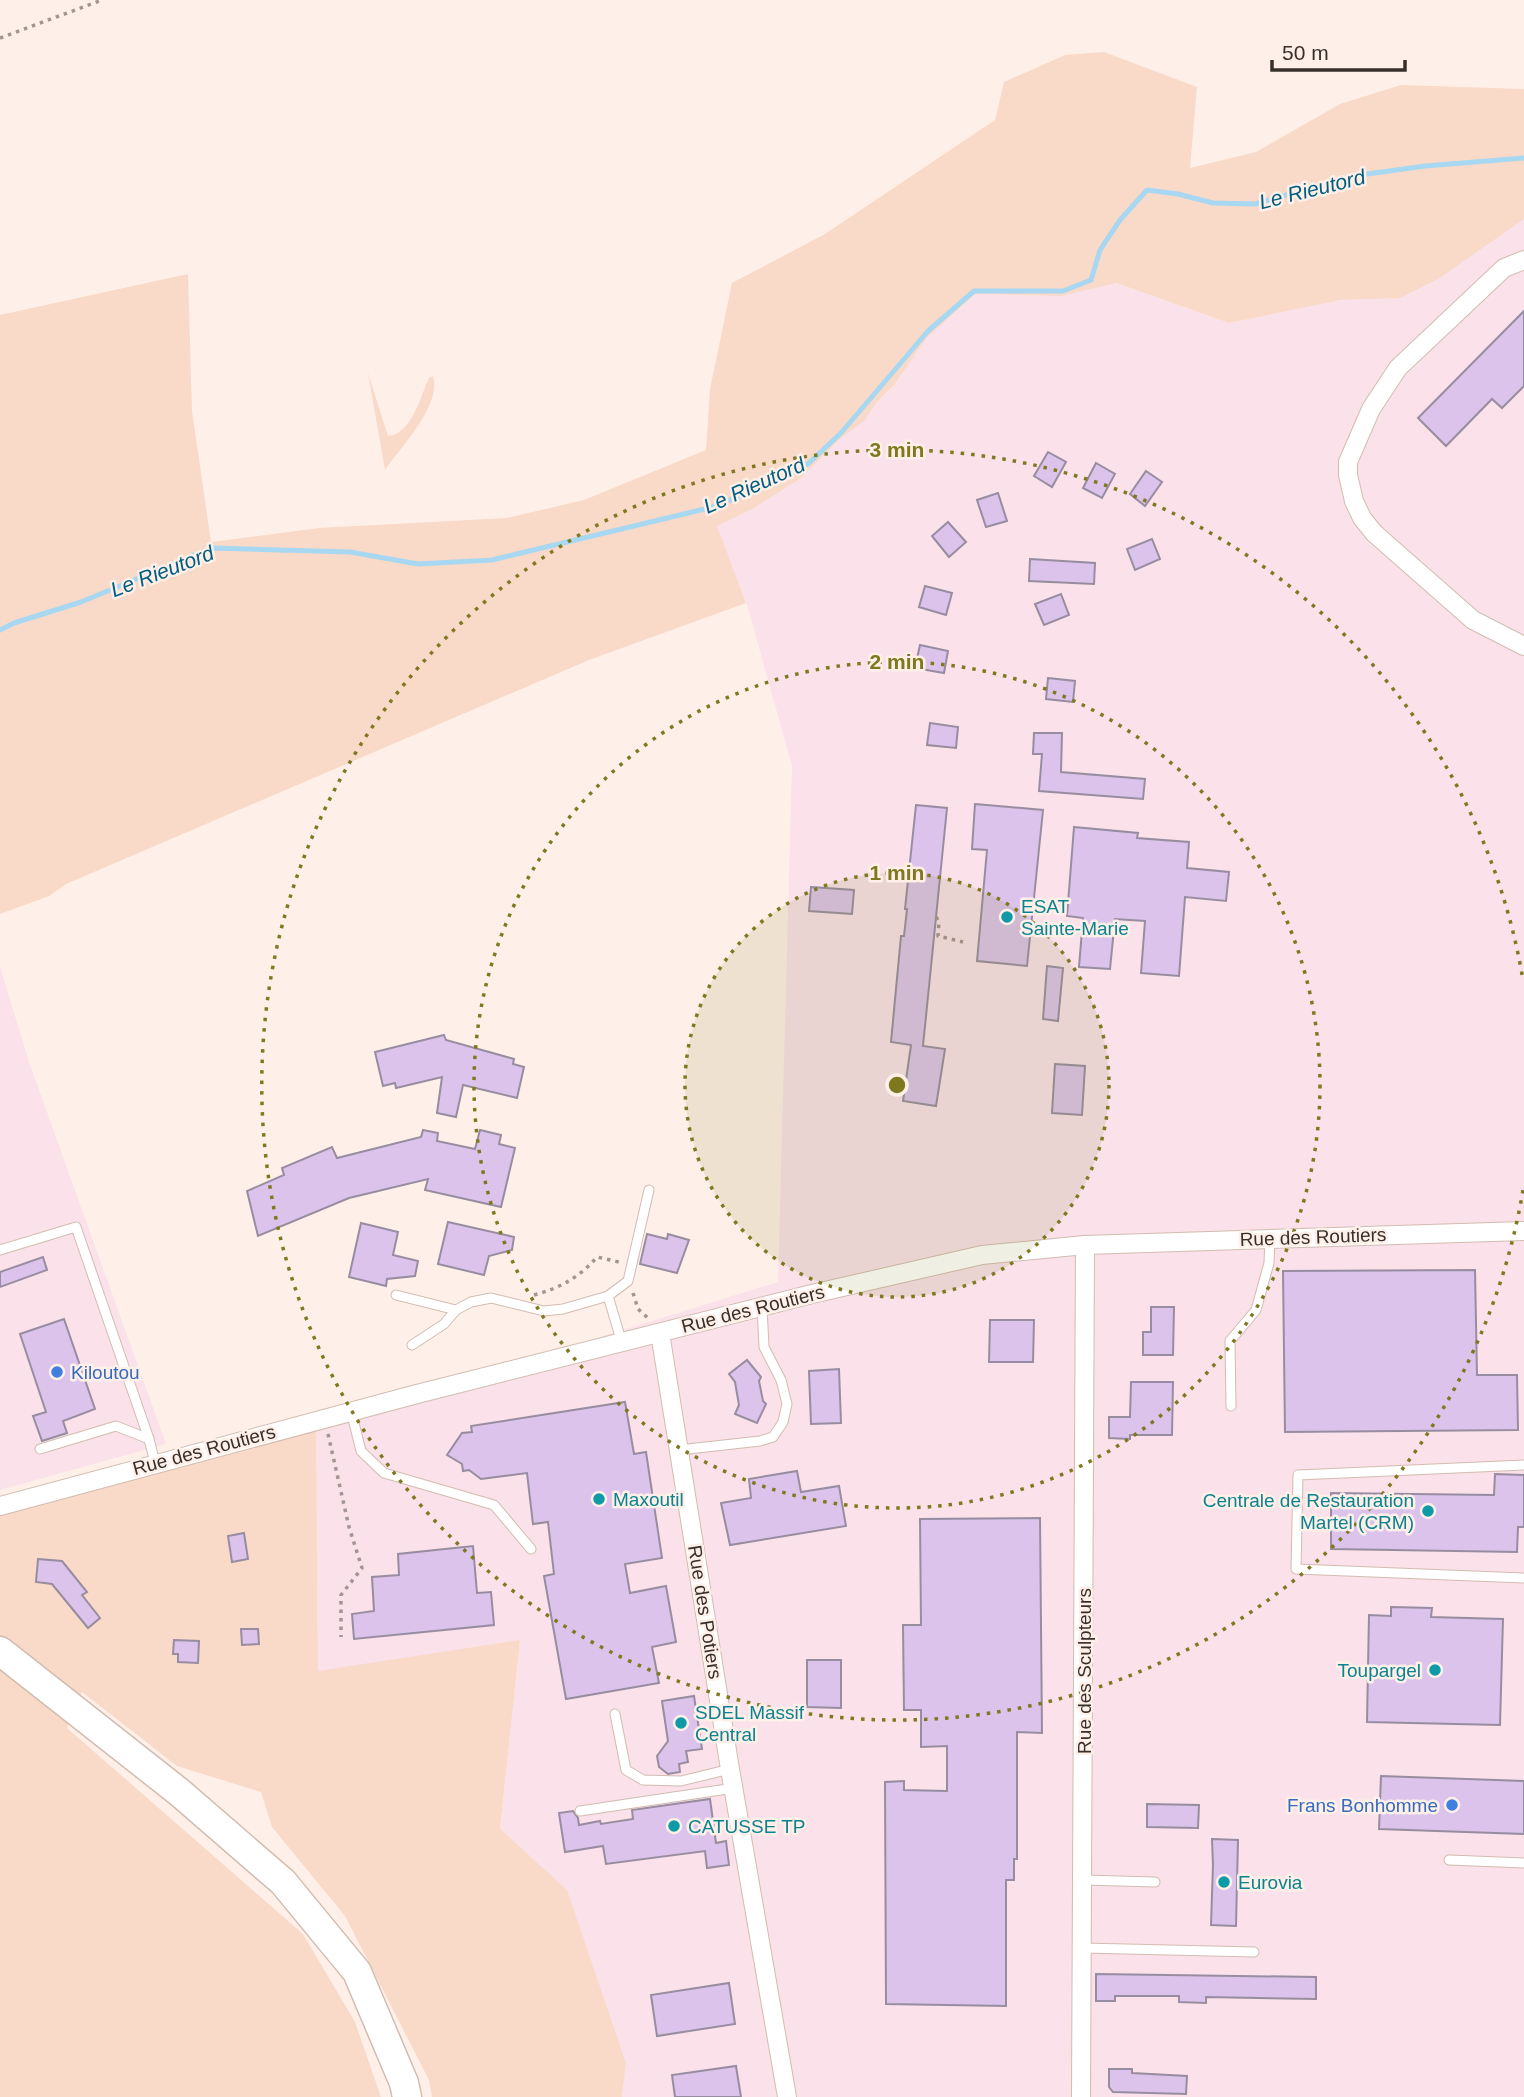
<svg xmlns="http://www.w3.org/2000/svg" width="1524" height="2097" viewBox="0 0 1524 2097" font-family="Helvetica,sans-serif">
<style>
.industrial{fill:#fae1ea}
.green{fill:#f9d9c8}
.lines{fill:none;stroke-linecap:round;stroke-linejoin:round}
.stream{stroke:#a8d8f1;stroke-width:5}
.building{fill:#dcc3eb;stroke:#988da0;stroke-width:2}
.lane-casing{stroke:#d2bcb0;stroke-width:11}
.street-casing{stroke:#d2bcb0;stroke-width:20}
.primary-casing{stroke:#d2bcb0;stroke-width:31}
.path{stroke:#a29690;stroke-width:3.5;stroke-dasharray:3.5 5;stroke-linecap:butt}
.lane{stroke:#fff;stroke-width:9}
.street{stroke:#fff;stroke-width:18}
.primary{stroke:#fff;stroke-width:28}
.ring{fill:none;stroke:#7f781e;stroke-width:3.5;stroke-dasharray:3.5 7}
.culture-dot{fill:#0f9aa8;stroke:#fef0e8;stroke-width:2.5}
.shop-dot{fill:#3f7fe0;stroke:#fef0e8;stroke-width:2.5}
.labels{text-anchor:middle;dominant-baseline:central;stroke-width:5;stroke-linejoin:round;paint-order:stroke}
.culture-label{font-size:19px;fill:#0d838f;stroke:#fef0e8;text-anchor:start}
.street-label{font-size:19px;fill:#382f2b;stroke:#fef0e8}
.shop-label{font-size:19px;fill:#366cbe;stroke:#fef0e8;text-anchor:start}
.water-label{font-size:21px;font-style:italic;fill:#015e80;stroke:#fef0e8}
.centre{fill:#7f781e;stroke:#fef0e8;stroke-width:3.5}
.ring-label{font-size:21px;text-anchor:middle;font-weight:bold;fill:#7f781e;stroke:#fef0e8;stroke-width:5;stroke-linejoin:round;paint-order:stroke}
</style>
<rect width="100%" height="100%" fill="#fef0e8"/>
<g class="industrial">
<path d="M1524,219v1878h-902l4,-34 -59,-172 -67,-61 20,-190 -202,32 -2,-247 462,-143 14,-516 -44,-158 -32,-82 38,-18 47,-30 93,-93 32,-46 49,-45 86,2 45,-16 123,43 112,-23 59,-2z"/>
<path d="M0,967l30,98 136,379 -166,46z"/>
</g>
<g class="green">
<path d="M1104,52l93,35 -7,81 66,-16 84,-48 61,-19 123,4v130l-86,60 -38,19 -59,2 -112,23 -113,-40 -55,13 -86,-2 -49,45 -32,46 -18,18 -11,17 -25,19 -39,39 -47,30 -37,18 29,77 -157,57 -523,224 -17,12 -49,18v-599l188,-41 4,137 19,131 108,-14 188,-10 77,-18 122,-50 4,-61 22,-106 93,-49 170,-114 9,-38 61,-27z"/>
<path d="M368,373l20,63c24,-2 32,-39 41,-58l4,-2c9,29 -32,71 -48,94z"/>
<path d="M316,1425l2,246 202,-31 -20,189 67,61 59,173 -4,34h-190l-3,-17 -84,-164 -73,-89 -11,-35 -84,-26 -95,-74 -15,36 236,206 52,88 26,75h-381v-583z"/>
</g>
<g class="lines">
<path class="stream" d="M0,630l14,-7 67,-21 130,-54 139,4 68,12 74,-4 221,-53 64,-26 32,-18 32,-30 87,-102 46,-40h89l28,-11 9,-30 20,-30 27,-30 31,4 35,9 42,1 98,-28 72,-10 99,-8"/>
</g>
<g class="building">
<path d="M1524,311v75l-22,22 -10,-9 -46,47 -28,-28z"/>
<path d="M1048,452l18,10 -14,25 -18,-11z"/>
<path d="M1096,463l19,11 -13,24 -19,-10z"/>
<path d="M1146,471l16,11 -17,24 -15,-12z"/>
<path d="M998,493l9,28 -21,6 -9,-27z"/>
<path d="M948,522l18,20 -17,15 -17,-21z"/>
<path d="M1152,539l8,20 -25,11 -8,-21z"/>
<path d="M1030,559l65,4 -1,21 -65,-3z"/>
<path d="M925,586l27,7 -6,22 -27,-8z"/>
<path d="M1061,594l8,21 -25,10 -9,-21z"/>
<path d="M920,645l28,6 -4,22 -29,-5z"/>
<path d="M1048,678l27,3 -2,21 -27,-3z"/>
<path d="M930,723l28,4 -2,21 -29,-3z"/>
<path d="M1034,733h28l-1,39 84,7 -2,20 -104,-8 3,-37h-9z"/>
<path d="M975,804l68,6 -16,156 -50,-5 10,-111 -15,-1z"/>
<path d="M916,805l31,3 -24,238 22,3 -9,57 -33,-5 8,-56 -20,-3 10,-106h3l3,-27h-2z"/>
<path d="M1074,827l64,6 -1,5 52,4 -2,26 42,4 -3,29 -41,-4 -6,79 -38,-3 4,-52 -30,-2 -5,50 -31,-2 4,-49 -16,-2z"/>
<path d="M811,887l43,3 -2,24 -43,-3z"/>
<path d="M1047,966l16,2 -5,53 -15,-2z"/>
<path d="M444,1035l2,5 68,19 -1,5 11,3 -7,31 -54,-13 -7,32 -19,-4 5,-36 -46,11 -1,-5 -12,3 -8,-34z"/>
<path d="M1055,1064l30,2 -3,49 -30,-2z"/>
<path d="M423,1130l15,3 -1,8 38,8 5,-19 21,5 -2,9 16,4 -14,59 -76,-17 3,-11 -79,19 -91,38 -11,-45 37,-16 -2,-7 50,-21 5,11 84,-21z"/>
<path d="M448,1222l66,15 -2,13 -23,6 -5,19 -46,-11z"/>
<path d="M361,1223l37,9 -5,23 25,6 -3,15 -28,3 -1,7 -37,-9z"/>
<path d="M647,1234l20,5 1,-5 21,6 -12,33 -37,-9z"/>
<path d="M43,1257l4,13 -47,17v-15z"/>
<path d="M1475,1270l2,105h40l1,55 -233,2 -2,-161z"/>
<path d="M1151,1307h23l-1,48h-30v-23h8z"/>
<path d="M64,1319l31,90 -32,12 4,12 -25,8 -9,-25 13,-4 -26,-78z"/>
<path d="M990,1320h44l-1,42h-44z"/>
<path d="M747,1360l14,17 -2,4 4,20 3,3 -9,19 -22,-9 4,-9 -4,-23 -6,-8z"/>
<path d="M839,1369l2,54 -30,1 -2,-53z"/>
<path d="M1131,1382h42l-1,53h-42v4l-21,-1v-21h21z"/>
<path d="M625,1402l9,52 12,-2 16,106 -37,6 5,29 36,-7 10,56 -24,5 7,36 -93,16 -22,-123 10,-2 -6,-52 -15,2 -6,-51 -46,6 -12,-9 -6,1 -1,-7 -15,-9 15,-22 10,-1 -1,-6z"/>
<path d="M797,1471l4,21 38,-6 7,40 -116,19 -9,-42 30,-5 -2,-19z"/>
<path d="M1495,1474l29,1v52h-6l-1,25 -186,-3v-56l163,2z"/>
<path d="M1040,1518l2,215 -25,-1v127h-3v21h-8v126l-120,-2 -1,-222 19,-1v9l43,1v-45l-26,1v-37h-17l-1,-85h18l-1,-106z"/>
<path d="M244,1533l4,26 -16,3 -4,-26z"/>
<path d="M473,1546l4,47 14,-1 3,33 -140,14 -2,-25 22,-3 -2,-34 27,-2 -1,-21z"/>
<path d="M38,1559l24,2 25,31 -5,3 18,23 -12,10 -36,-44 -16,-2z"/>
<path d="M1391,1607l41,1 -1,9 72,2 -3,106 -133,-3 2,-107 22,1z"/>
<path d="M241,1629h17l1,15 -17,1z"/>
<path d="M174,1640l25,1 -1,22 -20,-1v-8h-5z"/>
<path d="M807,1660h34v48l-34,-1z"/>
<path d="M694,1696l8,53 -16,2 2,11 -9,2 1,8 -12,2 -9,-7 -2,-11 11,-15 -6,-40z"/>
<path d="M1381,1776l143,5v53l-145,-5z"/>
<path d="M710,1799l6,44 10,-2 3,24 -22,3 -2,-17 -99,13 -3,-18 -38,6 -6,-39 14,-2 5,7 1,7 21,-4 1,3 32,-5 -1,-9z"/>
<path d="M1147,1804l52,1 -1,23 -51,-1z"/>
<path d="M1212,1839l26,1 -2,86 -25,-1 2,-60z"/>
<path d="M1096,1974l220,3v22l-110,-2v6l-27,-1v-6h-64v5h-19z"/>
<path d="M729,1983l6,41 -78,12 -6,-41z"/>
<path d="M736,2066l5,31h-66l-3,-22z"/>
<path d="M1109,2069h23v4l55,3 -1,18 -73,-2 -4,-5z"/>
</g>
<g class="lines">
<defs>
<g id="lane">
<path d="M0,1250l76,-23 73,212"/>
<path d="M396,1295l60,15"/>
<path d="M608,1296l20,-15 21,-91"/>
<path d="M412,1345l32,-21 12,-14 15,-8 20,-4 53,13 19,-2 45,-13 14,47"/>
<path d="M1231,1406l-1,-65 26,-31 13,-47 1,-24"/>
<path d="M351,1411l10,40 23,22 110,32 37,44"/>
<path d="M40,1449l76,-23 33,13 6,24"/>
<path d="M679,1450l81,-9 13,-4 10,-15 4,-18 -6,-24 -17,-33 -2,-40"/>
<path d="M1524,1465l-226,10 -2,94 228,9"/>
<path d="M615,1714l11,56 17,10 38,1 49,-12"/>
<path d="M580,1811l154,-23"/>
<path d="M1449,1860l75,3"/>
<path d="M1083,1880l72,2"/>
<path d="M1083,1948l171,4"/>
</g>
<g id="street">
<path d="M1524,260l-20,8 -106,100 -27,41 -23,53v13l6,26 8,17 12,15 99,87 51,26"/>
<path d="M660,1333l70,436 57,328"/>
<path d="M0,1506l417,-112 395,-100 170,-39 103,-10 439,-14"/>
<path d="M1081,2097l4,-852"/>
</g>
<path id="primary" d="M0,1651l179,141 104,90 74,90 47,111 3,14"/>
</defs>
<use href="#lane" class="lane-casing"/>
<use href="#street" class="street-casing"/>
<use href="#primary" class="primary-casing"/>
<g class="path">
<path d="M0,38l102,-38"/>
<path d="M936,917l3,5 -1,14 25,6"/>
<path d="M633,1293l5,16 10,9"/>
<path d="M534,1295c26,-7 46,-18 63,-38l22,5"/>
<path d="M328,1434l21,93 13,41 -21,27v42"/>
</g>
<use href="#lane" class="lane"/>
<use href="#street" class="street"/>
<use href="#primary" class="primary"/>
</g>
<circle cx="897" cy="1085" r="212" fill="#7f781e" fill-opacity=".12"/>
<g class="ring">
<circle cx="897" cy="1085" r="212"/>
<circle cx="897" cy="1085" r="423"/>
<path d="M1523 1190A635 635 0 1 1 1523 980"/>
</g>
<g class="culture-dot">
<circle cx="1007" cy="917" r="7"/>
<circle cx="599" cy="1499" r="7"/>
<circle cx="1428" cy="1511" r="7"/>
<circle cx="1435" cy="1670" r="7"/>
<circle cx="681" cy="1723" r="7"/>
<circle cx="674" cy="1826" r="7"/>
<circle cx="1224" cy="1882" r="7"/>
</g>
<g class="shop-dot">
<circle cx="57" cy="1372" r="7"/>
<circle cx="1452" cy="1805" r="7"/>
</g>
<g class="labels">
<g class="culture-label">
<text x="1021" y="906">ESAT<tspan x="1021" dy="22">Sainte-Marie</tspan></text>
<text x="613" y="1499">Maxoutil</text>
<text x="1414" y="1500" text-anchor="end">Centrale de Restauration<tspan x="1414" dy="22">Martel (CRM)</tspan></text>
<text x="1421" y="1670" text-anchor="end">Toupargel</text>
<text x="695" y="1712">SDEL Massif<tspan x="695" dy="22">Central</tspan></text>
<text x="688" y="1826">CATUSSE TP</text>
<text x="1238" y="1882">Eurovia</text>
</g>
<g class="street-label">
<text transform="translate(1313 1237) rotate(-2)">Rue des Routiers</text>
<text transform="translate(753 1309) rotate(-14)">Rue des Routiers</text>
<text transform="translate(204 1450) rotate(-15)">Rue des Routiers</text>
<text transform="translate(705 1612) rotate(81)">Rue des Potiers</text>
<text transform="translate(1084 1671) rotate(-90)">Rue des Sculpteurs</text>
</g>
<g class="shop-label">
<text x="71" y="1372">Kiloutou</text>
<text x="1438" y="1805" text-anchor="end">Frans Bonhomme</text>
</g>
<g class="water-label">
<text transform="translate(1312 189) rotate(-14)">Le Rieutord</text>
<text transform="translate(754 485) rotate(-24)">Le Rieutord</text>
<text transform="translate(162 571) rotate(-21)">Le Rieutord</text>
</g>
</g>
<circle cx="897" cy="1085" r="10" class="centre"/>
<g class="ring-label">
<text x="897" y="457">3 min</text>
<text x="897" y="669">2 min</text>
<text x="897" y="880">1 min</text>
</g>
<path d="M1272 60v10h133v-10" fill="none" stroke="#382f2b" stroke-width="3.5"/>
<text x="1282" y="60" font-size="21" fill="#382f2b" stroke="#fef0e8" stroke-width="5" paint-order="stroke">50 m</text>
</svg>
